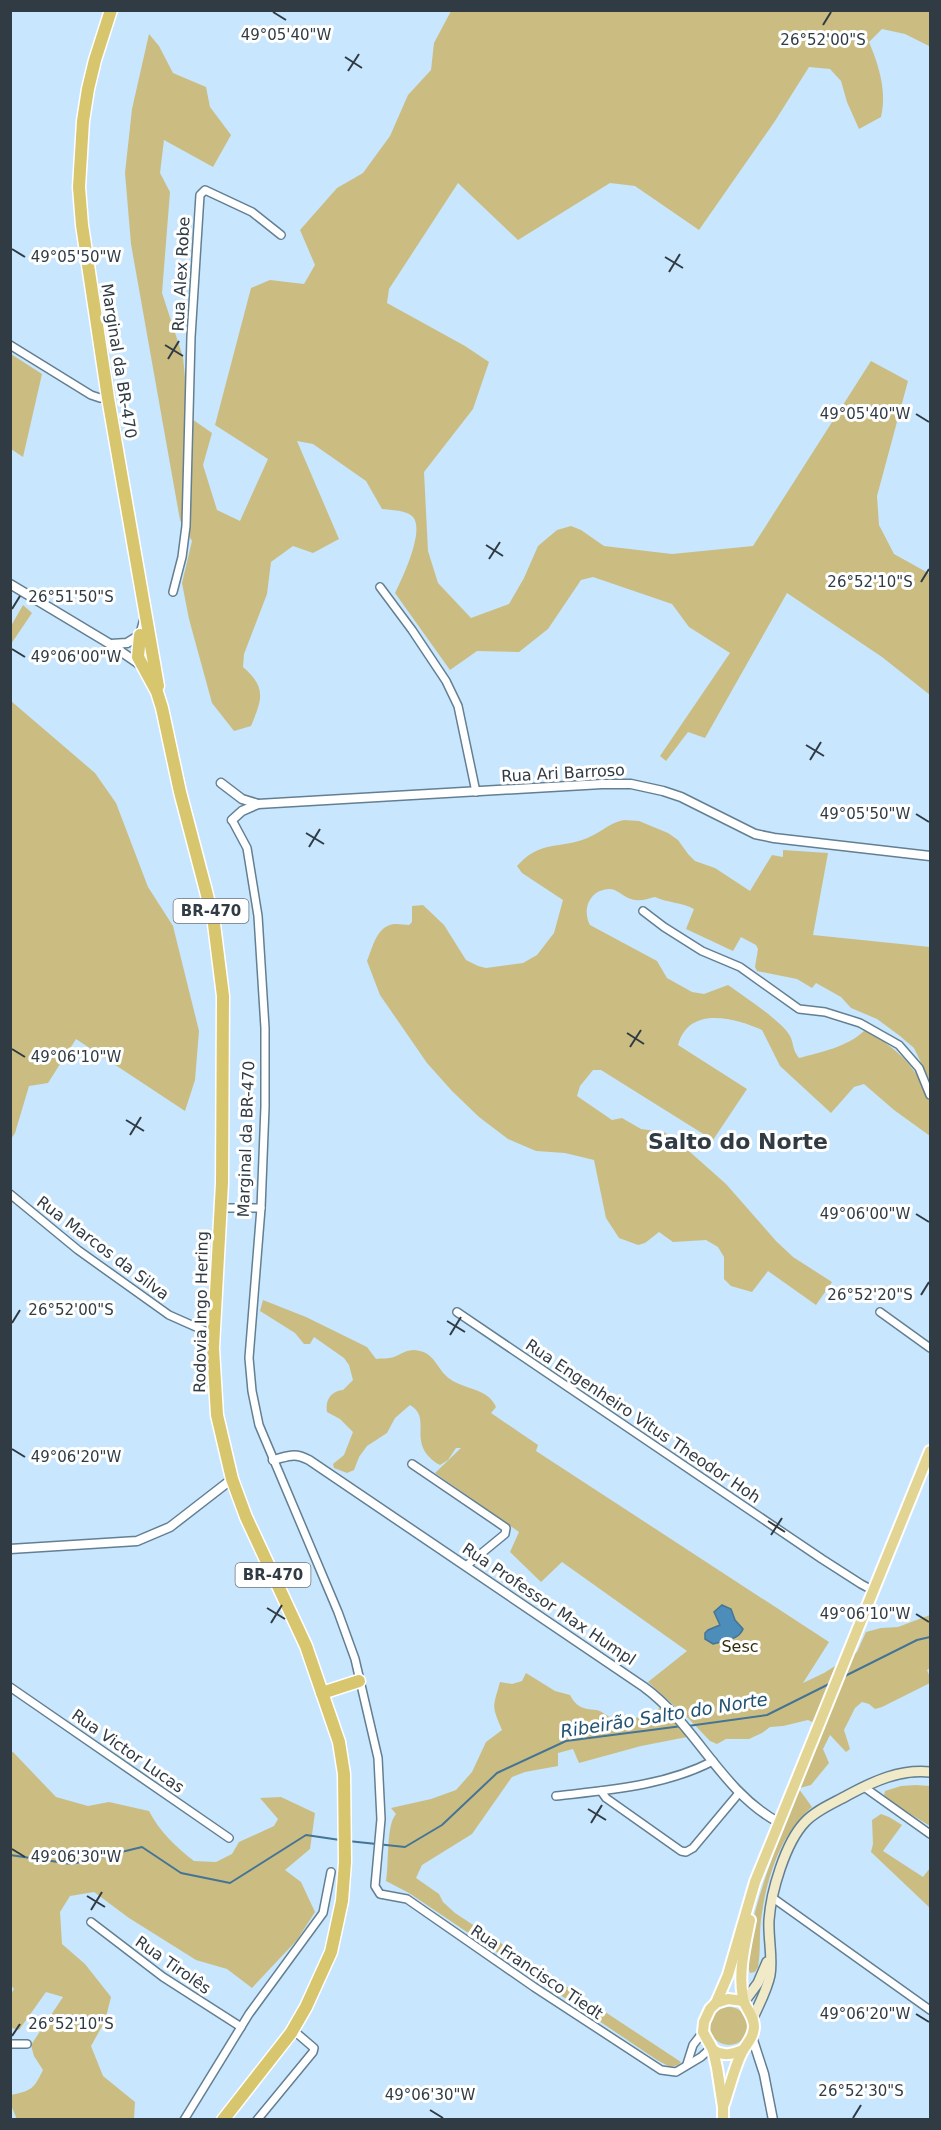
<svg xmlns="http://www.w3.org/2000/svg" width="941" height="2130" viewBox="0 0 941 2130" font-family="'DejaVu Sans',sans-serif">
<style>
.green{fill:#cbbd81}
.water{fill:#4d8db9;stroke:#447496;stroke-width:1.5}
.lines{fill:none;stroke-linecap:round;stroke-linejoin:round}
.stream{stroke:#447496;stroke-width:2}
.minor-casing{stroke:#637f92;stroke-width:10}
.tertiary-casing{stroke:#637f92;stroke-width:11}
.secondary-casing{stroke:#637f92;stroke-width:12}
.primary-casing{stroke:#fff;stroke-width:14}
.trunk-casing{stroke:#fff;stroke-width:15}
.minor{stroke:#fff;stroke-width:7}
.tertiary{stroke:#fff;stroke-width:8}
.secondary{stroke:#f1eac8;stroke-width:9}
.primary{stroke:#e2d492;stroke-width:10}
.trunk{stroke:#d8c66e;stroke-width:12}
.ticks{fill:none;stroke:#303b44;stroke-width:2}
.labels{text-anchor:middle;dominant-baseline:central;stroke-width:6;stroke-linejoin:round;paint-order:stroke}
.shield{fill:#fff;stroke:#6e767c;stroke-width:1.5}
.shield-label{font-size:15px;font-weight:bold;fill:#303b44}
.street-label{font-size:16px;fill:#303b44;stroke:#fff}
.park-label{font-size:16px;fill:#332c0c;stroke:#fff}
.water-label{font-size:18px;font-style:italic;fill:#225372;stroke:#fff}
.district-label{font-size:22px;font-weight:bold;fill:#303b44;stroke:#fff}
.ticks-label{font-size:15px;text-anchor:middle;fill:#303b44;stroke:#fff;stroke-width:6;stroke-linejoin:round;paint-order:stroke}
</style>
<rect width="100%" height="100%" fill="#c8e6fd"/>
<g class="green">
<path d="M451,11h479l-1,35 -24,-12 -23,-5 -13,13c10,24 18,49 12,75l-22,12 -12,-27 -6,-21 -11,-12 -21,-2 -34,54 -76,109 -64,-44 -25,-3 -92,57 -60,-57 -69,106 -2,14 78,43 24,16 -16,47 -49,63 4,79 10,32 33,35 38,-14 15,-26 14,-32 19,-16 14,-4 10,4 23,16 68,8 81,-8 118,-185 37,20 -31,115 2,29 15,29 36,20v121l-48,-38 -95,-64 -82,145 -17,-6 -22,29 -6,-5 70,-103 -41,-26 -17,-23 -79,-27 -12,3 -33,49 -29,23 -42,-1 -27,19 -55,-77c7,-14 30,-62 18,-76 -6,-7 -22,-7 -31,-8l-16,-28 -53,-37 -16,-3 42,98 -26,14 -20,-7 -22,16 -4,32 -23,60 -1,13c24,21 19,32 8,59l-17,5 -22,-28 -23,-84 -7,-36 10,-42 -12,-21 -49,-276 -6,-71 7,-64 17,-75 10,12 14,27 33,14 4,20 21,28 -18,32 -49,-27 -4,33 10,19 -8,101 21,64 6,60 23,16 -9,32 14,45 23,11 28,-62 -53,-34 36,-137 19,-8 34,4 11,-19 -15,-35 37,-42 26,-15 27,-37 18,-41 23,-25 3,-27z"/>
<path d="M11,354l31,20 -19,83 -12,-8z"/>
<path d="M23,605l9,8 -21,31v-18z"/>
<path d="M11,701l84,72 21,30 32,84 25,39 26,105 -4,49 -10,31 -109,-72 -28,44 -19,3 -14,47 -4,6z"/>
<path d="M624,820l15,1 29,12 10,7 10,14 7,7 20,7 35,23 22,-36 11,2v-7l45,3 -15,82 117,12v134l-16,-33 -14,-12 -23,-17 -26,-11 -10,-11 -25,-14 -4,5 -15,-9 -40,-8 -2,-4 3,-18 -2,-4 -15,-8 -8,14 -47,-22 8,-20c-13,-7 -26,-6 -39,-12 -8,2 -16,5 -24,2 -8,-2 -13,-10 -22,-10 -20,1 -27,21 -19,36l67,36 10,17 25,14 12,2 24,-9c15,11 54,36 62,51 4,8 2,13 9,22 22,-6 49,-11 66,-28 33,19 52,36 65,73 3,9 1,23 0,33l-36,-26 -30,-26 -10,3 -23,26 -51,-47 -18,-36c-27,-12 -73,-25 -84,15l69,44 -34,51 -112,-70h-8l-13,16 -3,10 35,24 10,-2 19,11 23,3 17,12 45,40 50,57 17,16 39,25 -16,23 -48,-34 -16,21 -21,-6 -7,-7v-22l-6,-10 -12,-7 -33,2 -14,-10 -14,11 -7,2 -19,-7 -13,-20 -12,-58 -29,-7 -29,-2 -28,-12 -29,-22 -27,-26 -25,-28 -47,-68 -13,-34c5,-12 9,-32 23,-36 5,-2 14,0 19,0l3,-3v-16l11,-1 21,20 22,35 12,6 8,2 37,-5 14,-8 17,-22 9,-33 -41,-27 -5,-7c23,-25 37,-17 65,-26 15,-4 26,-17 42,-20z"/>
<path d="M263,1300l43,17 61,30 9,12c5,-1 13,0 18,-2 10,-4 15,-9 26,-6 15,3 18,20 30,28 15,11 38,9 46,28l-5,6 47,32 -2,6 293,191 -26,41 21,-10 33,-21 9,-20 15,-4 17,-1 32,-12v53l-3,2 3,7v6l-48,24 -7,2 -6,-5 -7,-2 -7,6 -11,22 6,19 -4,3 -16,-17 -7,14 6,14 -18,22 -11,3 -3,-1 28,-59 -17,-8 -25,6 -13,1 -8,6 -13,6h-23l-9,5 -7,-3 -21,-22 -41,-37 39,-31 -125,-89 -21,20 -31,-30 9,-20 -84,-59 26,-25h-5l-8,12 -8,5c-36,-21 -6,-46 -30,-60l-15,13 -8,15 -20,13 -8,11 -5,13 -7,3 -13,-5 -1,-4 11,-9 9,-23 -13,-13 -13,-7c-2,-12 4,-21 16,-22l10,-10 -4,-15 -5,-7 -30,-21 -4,7h-6l-9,-11 -35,-22z"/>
<path d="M526,1673l29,18 15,4c6,12 13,14 26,15 7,1 11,7 17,8 17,5 34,-3 49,-11l25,30 -46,9 -62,17 -6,-14 -15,4v13l-33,6 -13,5 -40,57 -50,31 -6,13 23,16 4,8 12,11 226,149 -3,3 -8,2 -13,-7 -248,-167 -23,-12c3,-17 0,-56 10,-67l-5,-6 40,-9 25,-9 16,-18 14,-30 16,-12c-11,-26 -9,-22 -2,-48l12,2 10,-3z"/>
<path d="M13,1752l43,45 32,9 21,-4 40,9c10,20 28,37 45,50l22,1 16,-8 7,-12 35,-16 4,-7 -18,-21 21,-1 34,16 -5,36 -25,21 16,12 14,30 -18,28 -45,48 -25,-19 -31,-9 -67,-42 -35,-26 -24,4 -10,16 2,32 23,20 26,33 -6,24 -14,25 12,30 32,26 -1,17h-119l1,-2 -5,-12v-10c20,-4 23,-6 32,-25l-9,-14 -3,-11 32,-48 -17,-5 -27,38 -8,-2v-34l3,-5 -4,-5v-231z"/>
<path d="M916,1785l14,1v40l-38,-23 -8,-8 1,-4 16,-5z"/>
<path d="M799,1789l13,18c-32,26 -46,73 -51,113 -2,16 0,31 -3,47l-3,5 -5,1c-14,-32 35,-149 49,-184z"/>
<path d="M881,1814l8,3 13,8 -19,26 40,26 7,-9v40l-59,-56 2,-8 -1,-24z"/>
<circle cx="729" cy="2026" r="19"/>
</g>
<path class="water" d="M722,1605l9,4 4,11 8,9c-4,11 -20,12 -30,15l-8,-5v-6l3,-3 12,-5 -6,-13z"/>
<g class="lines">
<g class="stream">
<path d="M843,1677l74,-37 13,-3"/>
<path d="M688,1726l79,-11 66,-33"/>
<path d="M348,1841l57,6 37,-22 55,-52 69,-32 116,-15"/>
<path d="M10,1855l62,9 70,-17 39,26 49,10 76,-48 34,5"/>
</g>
<defs>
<g id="minor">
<path d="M10,345l81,50 9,3h8"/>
<path d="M380,587l32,43 34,51 12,25 18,86"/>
<path d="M173,592l9,-35 4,-31 5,-189 9,-142 5,-5 47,22 29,23"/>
<path d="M232,820l15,28 11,68 7,112v79l-4,101 -12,150 3,33 7,34 79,187 17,47 23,99 3,61 -6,67 5,8 27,5 127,88 127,83 15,2 25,-15 10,-9"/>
<path d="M643,911l21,16 38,24 38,16 59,42 26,3 35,11 39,22 20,23 11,27"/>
<path d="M10,1194l68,56 91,65 45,20"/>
<path d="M220,1208h41"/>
<path d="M457,1312l365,247 39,25 13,7"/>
<path d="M880,1312l50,36"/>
<path d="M412,1464l94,64 -1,6 -39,32"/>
<path d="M10,1687l219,151"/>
<path d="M864,1787l66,47"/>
<path d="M601,1791l5,7 75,53 5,1 7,-4 46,-55"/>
<path d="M556,1796c52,-6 109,-10 157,-35"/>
<path d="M773,1898l157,112"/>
<path d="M91,1922l72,55 78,50"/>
<path d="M10,2044h17"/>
<path d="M687,2064l6,-19 10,-13"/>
<path d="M184,2120l65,-106 74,-101 8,-41"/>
<path d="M257,2120l56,-68 1,-4 -21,-18"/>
</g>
<g id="tertiary">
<path d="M10,584l100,60 29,20"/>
<path d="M111,644l16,-1 13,-8 5,-18"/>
<path d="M221,783l21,16 16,5"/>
<path d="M232,820l10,-9 16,-7 344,-20h29l32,7 18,6 74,37 19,4 156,18"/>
<path d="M273,1460c16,-4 21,-8 36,0l335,227c52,38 77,104 134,135"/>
<path d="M10,1549l127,-8 33,-14 62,-48"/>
<path d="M752,2037l12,37 9,46"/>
</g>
<g id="secondary">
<path d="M744,2002l14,-19 9,-21"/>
<path d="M753,2018c6,-14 14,-28 17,-43 3,-17 -2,-37 -1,-55 2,-28 16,-77 36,-98 11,-12 29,-19 43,-27 26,-14 52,-26 82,-23"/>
</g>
<g id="primary">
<path d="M716,2003l12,-4 15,2"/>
<path d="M713,2050c10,7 20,4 30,0"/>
<path d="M724,2104c6,-17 10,-36 18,-52 5,-9 11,-13 12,-25 0,-13 -10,-19 -11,-29 -5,-26 2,-53 7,-78"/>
<path d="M723,2120v-13l-6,-39 -4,-18 -10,-18 1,-10 6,-13 6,-6 12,-28 27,-93 175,-431"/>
</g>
<g id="trunk">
<path d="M111,10l-16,50 -7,29 -5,32 -4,66 3,38 26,173 50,288"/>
<path d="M140,635l-2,22 19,35 5,16 18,84 26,99 8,33 9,72 -1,187 -9,165 4,67 15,64 14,38 60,129 33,96 5,32 1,88 -3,39 -11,51 -25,55 -15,26 -68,87"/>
<path d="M322,1693l37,-12"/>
</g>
</defs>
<use href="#minor" class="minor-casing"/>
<use href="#tertiary" class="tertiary-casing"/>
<use href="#secondary" class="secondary-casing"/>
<use href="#primary" class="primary-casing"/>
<use href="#trunk" class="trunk-casing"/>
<use href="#minor" class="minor"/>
<use href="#tertiary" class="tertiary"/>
<use href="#secondary" class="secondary"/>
<use href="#primary" class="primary"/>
<use href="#trunk" class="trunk"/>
</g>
<path class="ticks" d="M273,12l13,8M823,25l8,-13M345,57l17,11M348,71l11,-17M12,249l13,8M665,257l18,11M669,272l11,-18M165,345l18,11M168,359l11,-18M916,414l13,8M486,545l17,11M489,559l11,-17M921,582l8,-13M12,609l8,-13M12,649l13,8M806,745l18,11M810,760l11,-18M916,814l13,8M306,833l18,11M309,847l11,-18M627,1033l17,11M630,1047l11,-17M12,1049l13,8M126,1120l18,11M130,1135l11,-18M916,1214l13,8M921,1295l8,-13M447,1321l18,11M12,1323l8,-13M450,1335l11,-18M12,1449l13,8M768,1521l17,11M771,1535l11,-17M267,1608l18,11M916,1614l13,8M271,1623l11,-18M588,1809l18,11M591,1823l11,-18M12,1849l13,8M87,1896l18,11M91,1910l11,-18M916,2014l13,8M12,2036l8,-12M430,2110l13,8M853,2118l8,-13"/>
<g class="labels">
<g class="shield">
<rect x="173.5" y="899" width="75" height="24" rx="4.5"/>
<rect x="235.5" y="1563" width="75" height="24" rx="4.5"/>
</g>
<g class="shield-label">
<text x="211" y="911">BR-470</text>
<text x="273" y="1575">BR-470</text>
</g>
<g class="street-label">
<text transform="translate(181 274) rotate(-87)">Rua Alex Robe</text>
<text transform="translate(119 361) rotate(81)">Marginal da BR-470</text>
<text transform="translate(563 773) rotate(-3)">Rua Ari Barroso</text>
<text transform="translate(246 1139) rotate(-88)">Marginal da BR-470</text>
<text transform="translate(103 1248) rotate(37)">Rua Marcos da Silva</text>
<text transform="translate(201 1312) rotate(-89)">Rodovia Ingo Hering</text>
<text transform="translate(643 1421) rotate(34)">Rua Engenheiro Vitus Theodor Hoh</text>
<text transform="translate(549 1604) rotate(34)">Rua Professor Max Humpl</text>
<text transform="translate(128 1751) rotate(35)">Rua Victor Lucas</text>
<text transform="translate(173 1965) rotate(35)">Rua Tirolês</text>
<text transform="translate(537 1972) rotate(34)">Rua Francisco Tiedt</text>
</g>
<g class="park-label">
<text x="740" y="1646">Sesc</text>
</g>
<g class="water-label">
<text transform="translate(664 1715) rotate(-9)">Ribeirão Salto do Norte</text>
</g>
<g class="district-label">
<text x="738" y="1141">Salto do Norte</text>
</g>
</g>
<g class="ticks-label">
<text x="286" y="40">49°05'40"W</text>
<text x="823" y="45">26°52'00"S</text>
<text x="76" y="262">49°05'50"W</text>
<text x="865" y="419">49°05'40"W</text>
<text x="870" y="587">26°52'10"S</text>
<text x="71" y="602">26°51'50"S</text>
<text x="76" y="662">49°06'00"W</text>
<text x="865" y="819">49°05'50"W</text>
<text x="76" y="1062">49°06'10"W</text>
<text x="865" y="1219">49°06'00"W</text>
<text x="870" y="1300">26°52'20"S</text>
<text x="71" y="1315">26°52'00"S</text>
<text x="76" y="1462">49°06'20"W</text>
<text x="865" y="1619">49°06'10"W</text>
<text x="76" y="1862">49°06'30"W</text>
<text x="865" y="2019">49°06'20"W</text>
<text x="71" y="2029">26°52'10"S</text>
<text x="861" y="2096">26°52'30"S</text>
<text x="430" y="2100">49°06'30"W</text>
</g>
<rect width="941" height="2130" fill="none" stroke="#303b44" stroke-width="24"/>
</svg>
